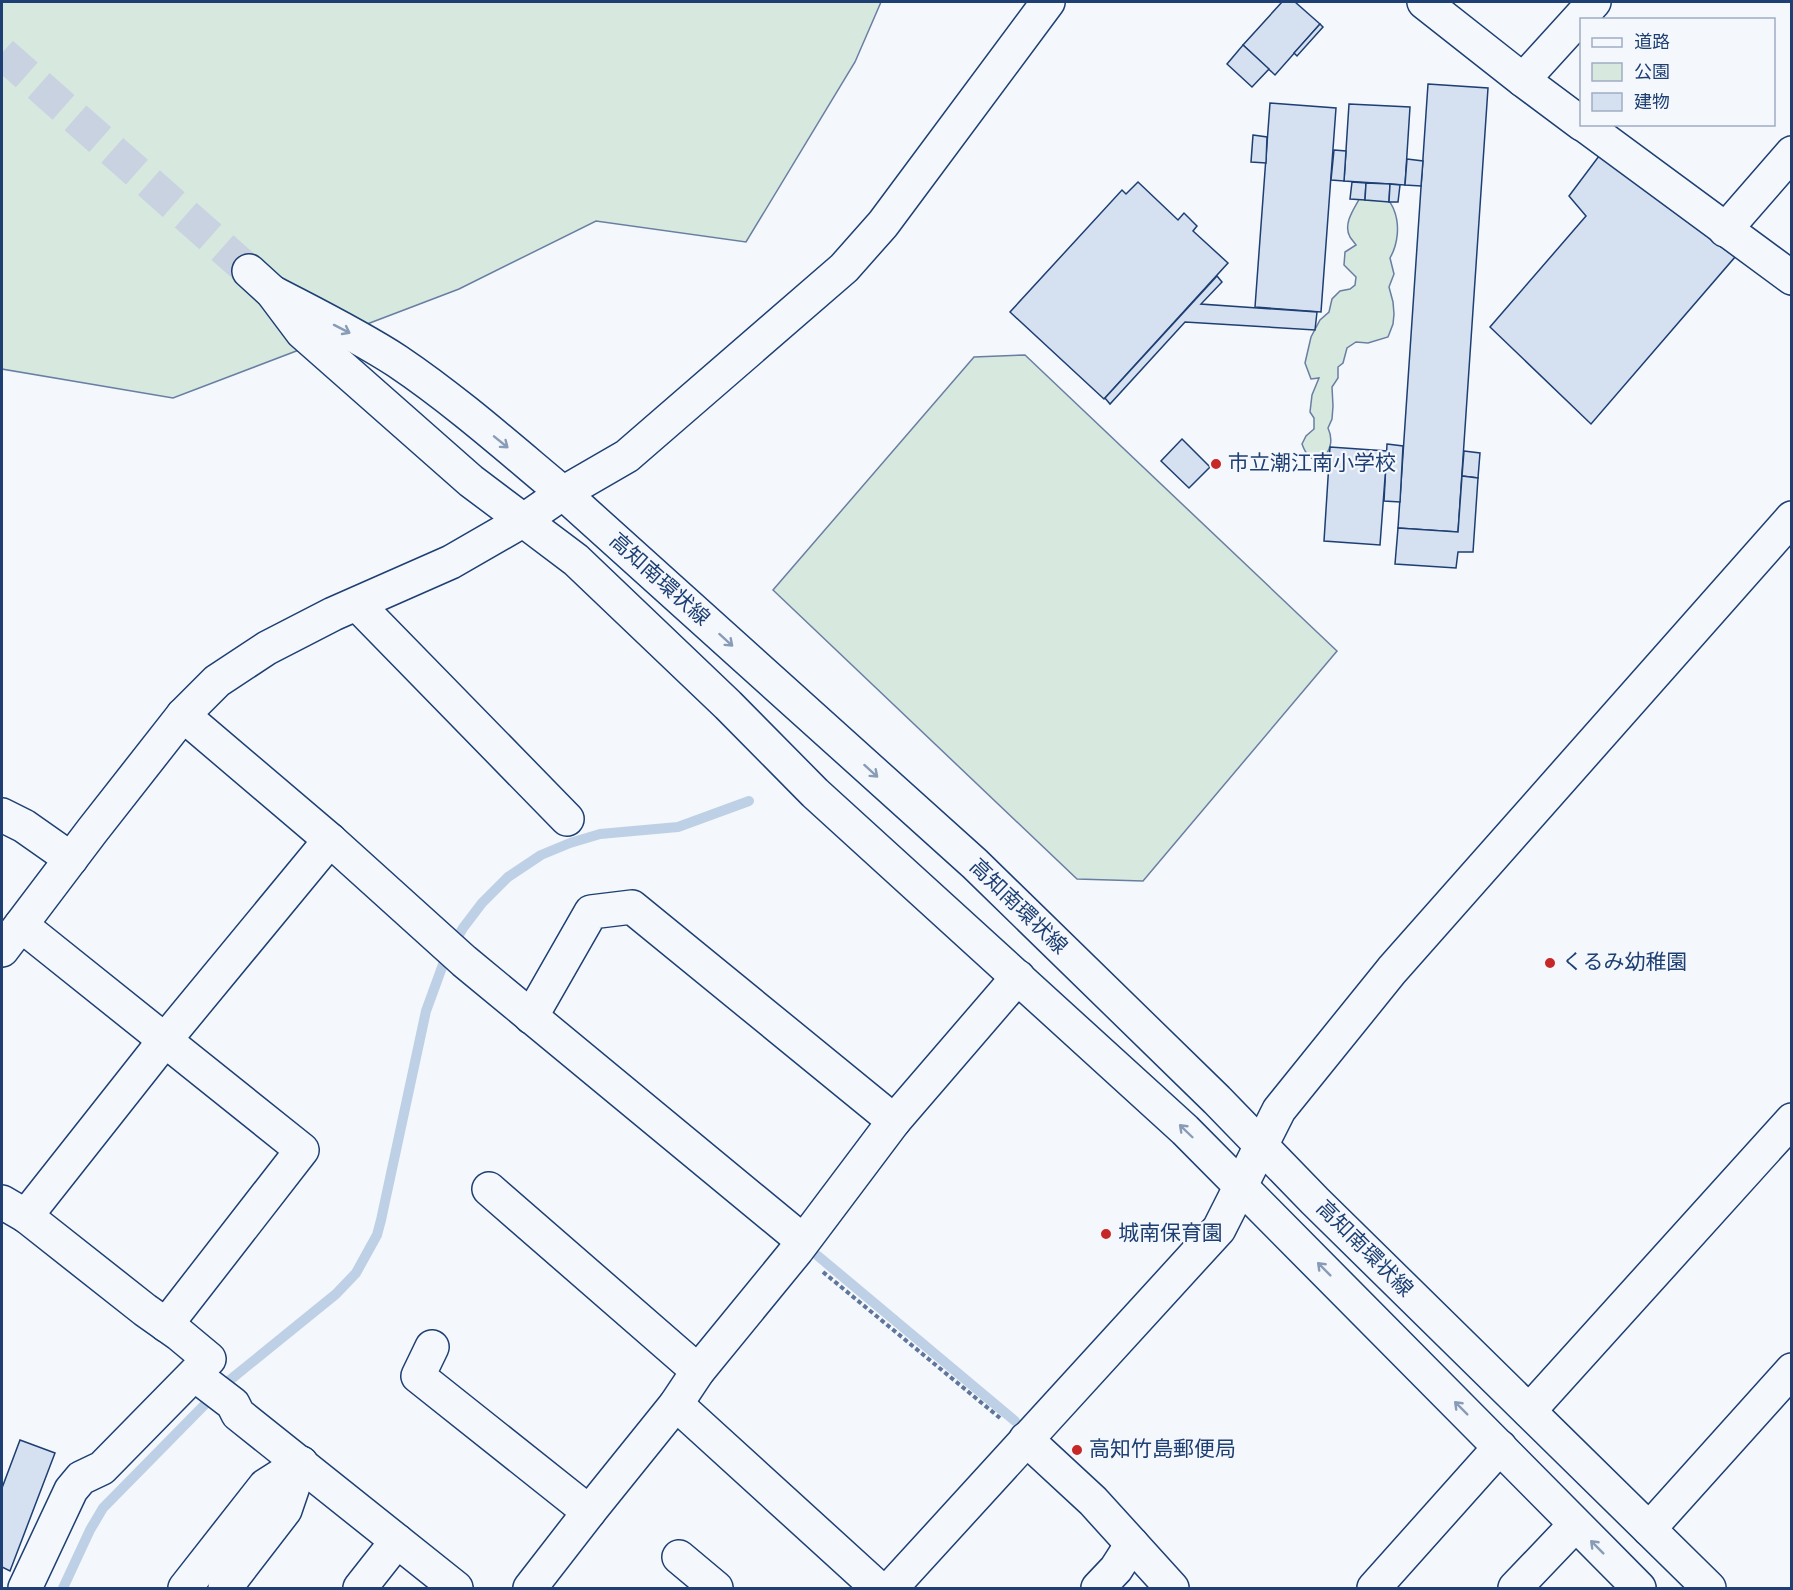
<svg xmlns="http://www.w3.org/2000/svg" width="1793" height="1590" viewBox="0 0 1793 1590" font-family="Spectral,'Noto Sans JP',serif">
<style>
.green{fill:#d7e8df;stroke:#687fa3;stroke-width:1.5}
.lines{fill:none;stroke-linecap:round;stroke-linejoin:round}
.stream{stroke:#bed0e5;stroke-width:10}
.building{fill:#d5e0f0;stroke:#1d3f73;stroke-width:1.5}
.major-tunnel{stroke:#c9d2e0;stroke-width:33;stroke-dasharray:33 16;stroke-linecap:butt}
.minor-casing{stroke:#1d3f73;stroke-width:36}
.major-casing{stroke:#1d3f73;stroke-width:36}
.path{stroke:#5e769c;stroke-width:4;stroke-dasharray:4.5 3;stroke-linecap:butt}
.minor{stroke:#f4f7fb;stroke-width:33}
.major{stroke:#f4f7fb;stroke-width:33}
.oneway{stroke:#889bb7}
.poi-dot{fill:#c62828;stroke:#f4f7fb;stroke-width:2}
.labels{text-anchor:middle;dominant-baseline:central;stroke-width:4.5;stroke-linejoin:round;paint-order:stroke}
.poi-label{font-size:21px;fill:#1d3f73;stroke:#f4f7fb;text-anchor:start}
.street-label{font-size:21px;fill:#1d3f73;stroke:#f4f7fb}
</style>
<rect width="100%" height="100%" fill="#f4f7fb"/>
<g class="green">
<path d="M2,2h879l-26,60 -109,180 -150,-21 -137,68 -286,109 -171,-29z"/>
<path d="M1384,193c3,5 8,11 10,17 6,15 4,34 -4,48l4,16 -5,13 4,15 1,12 -1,10 -5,13 -20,6 -12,-1 -9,6 -4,15 -5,4v11l-6,9 1,19 -1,13 -4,9c6,13 2,23 -7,34 -11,-3 -15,-7 -19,-18l4,-8 8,-7v-11l-4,-6 2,-17 7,-17 -8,1 -6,-16 6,-26 9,-17 9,-8 3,-13 8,-8 10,-2 5,-4 1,-8 -12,-12 1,-13 11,-7c-2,-3 -4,-5 -6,-8 -8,-14 6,-31 12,-43z"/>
<path d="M1025,355l312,296 -194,230 -66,-2 -304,-289 201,-233z"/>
</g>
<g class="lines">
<g class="stream">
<path d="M818,1256l197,165"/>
<path d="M63,1588l27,-58 13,-22 122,-124 111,-90 20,-21 21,-38 4,-15 45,-209 19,-52 18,-31 19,-25 26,-26 33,-22 29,-12 30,-9 78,-7 71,-26"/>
</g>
</g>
<g class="building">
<path d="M1282,2h13l25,22 -45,51 -32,-30z"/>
<path d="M1320,24l3,3 -26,29 -3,-3z"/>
<path d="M1243,45l26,24 -17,18 -25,-23z"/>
<path d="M1428,84l60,4 -30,444 -60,-4z"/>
<path d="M1270,103l66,5 -15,204 -66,-5z"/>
<path d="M1349,104l61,3 -5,78 -61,-4z"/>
<path d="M1253,135l14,2 -1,26 -15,-1z"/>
<path d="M1334,150l12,1 -2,30 -13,-1z"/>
<path d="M1599,156l136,101 -144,167 -101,-97 96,-111 -17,-20z"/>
<path d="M1407,159l16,2 -2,25 -16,-1z"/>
<path d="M1138,182l40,38 6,-7 13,13 -4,5 35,32 -124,136 -94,-87 112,-122 4,4z"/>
<path d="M1352,182l14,1 -1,17 -15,-1z"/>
<path d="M1366,183l24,1 -1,18 -24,-2z"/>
<path d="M1390,184l10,1 -2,17h-9z"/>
<path d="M1217,276l5,6 -21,22 116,8 -2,18 -130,-8 -75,82 -5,-6z"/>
<path d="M1182,439l28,28 -21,21 -28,-27z"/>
<path d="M1387,444l16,2 -3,56 -16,-1z"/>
<path d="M1330,447l57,4 -7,94 -56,-4z"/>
<path d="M1464,451l16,2 -2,25 -16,-2z"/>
<path d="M1462,476l16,2 -5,74h-15l-2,16 -61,-4 3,-36 60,4z"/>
<path d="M20,1440l35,13 -45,118 -8,-4v-79z"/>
</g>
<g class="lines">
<path class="major-tunnel" d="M2,53l247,218"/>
<defs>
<g id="minor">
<path d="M1424,2l99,78 59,44"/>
<path d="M1523,80l71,-78"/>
<path d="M1583,124l209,154"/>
<path d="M1725,230l67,-77"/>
<path d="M357,604l210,215"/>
<path d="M183,715l147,125 134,121 339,280"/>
<path d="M2,815l22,11 47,33"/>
<path d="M21,925l281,225 -136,175"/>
<path d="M2,950l90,-119 91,-116 34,-34 50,-33 66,-34 118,-52 73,-42 39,-27 64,-37 217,-188 39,-44 165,-222"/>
<path d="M531,1017l60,-105 41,-5 262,214"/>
<path d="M489,1189l209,182"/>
<path d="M2,1202l24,14 119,94 34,24 30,25 -107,109 -21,10 -10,12 -46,98"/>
<path d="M26,1216l139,-176 165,-200"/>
<path d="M432,1347l-14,29 171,136"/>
<path d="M195,1375l38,29 5,10 218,174"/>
<path d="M676,1404l202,184"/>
<path d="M1529,1411l263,-291"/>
<path d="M1026,1439l67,62 79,87"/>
<path d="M1649,1529l143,-159"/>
<path d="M679,1557l37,31"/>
<path d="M185,1588l80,-102 36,-23"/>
<path d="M225,1588l60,-78 16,-47"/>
<path d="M360,1588l37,-47"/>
<path d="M530,1588l59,-76 87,-108 22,-33 99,-121 97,-129 124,-144"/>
<path d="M891,1588l328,-359 60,-119 113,-140 400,-452"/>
<path d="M1098,1588l18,-19 16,-25"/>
<path d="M1374,1588l126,-141"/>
<path d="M1515,1588l60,-63"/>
</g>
<g id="major">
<path d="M249,271l23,21 30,40 169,149 105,79 152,145 87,88 370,337 454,458"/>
<path d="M272,292c42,22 85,43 125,69 58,39 112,87 166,132l412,371 242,236 98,101 394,387"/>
</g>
</defs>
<use href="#minor" class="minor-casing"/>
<use href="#major" class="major-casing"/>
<path class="path" d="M823,1272l177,146"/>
<use href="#minor" class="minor"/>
<use href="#major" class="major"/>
</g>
<defs><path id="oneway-shaft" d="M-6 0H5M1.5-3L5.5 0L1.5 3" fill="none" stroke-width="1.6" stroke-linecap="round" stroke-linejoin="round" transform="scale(1.5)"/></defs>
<g class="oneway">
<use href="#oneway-shaft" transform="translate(342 329) rotate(27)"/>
<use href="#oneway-shaft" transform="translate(501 442) rotate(39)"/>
<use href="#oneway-shaft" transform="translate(726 640) rotate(42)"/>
<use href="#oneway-shaft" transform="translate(871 771) rotate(42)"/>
<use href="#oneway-shaft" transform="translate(1186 1131) rotate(-136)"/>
<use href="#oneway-shaft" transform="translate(1324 1269) rotate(-135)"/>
<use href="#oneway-shaft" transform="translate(1461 1408) rotate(-135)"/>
<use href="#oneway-shaft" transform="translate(1597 1547) rotate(-135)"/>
</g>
<g class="poi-dot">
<circle cx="1216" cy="464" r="6"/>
<circle cx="1550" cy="963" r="6"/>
<circle cx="1106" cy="1234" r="6"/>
<circle cx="1077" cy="1450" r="6"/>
</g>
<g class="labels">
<g class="poi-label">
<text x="1228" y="464">市立潮江南小学校</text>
<text x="1562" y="963">くるみ幼稚園</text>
<text x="1118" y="1234">城南保育園</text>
<text x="1089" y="1450">高知竹島郵便局</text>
</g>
<g class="street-label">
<text transform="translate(659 580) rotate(42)">高知南環状線</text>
<text transform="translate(1018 907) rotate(44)">高知南環状線</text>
<text transform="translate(1364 1249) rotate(45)">高知南環状線</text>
</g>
</g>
<rect width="1793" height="1590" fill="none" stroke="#1d3f73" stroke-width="6"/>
<rect x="1580" y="18" width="195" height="108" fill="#f4f7fb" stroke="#9eadc5" stroke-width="1.5"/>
<rect x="1592" y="38" width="30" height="9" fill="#f4f7fb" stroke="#9eadc5" stroke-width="1.5"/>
<text x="1634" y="48" font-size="18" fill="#1d3f73">道路</text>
<rect x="1592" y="63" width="30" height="18" fill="#d7e8df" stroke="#9eadc5" stroke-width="1.5"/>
<text x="1634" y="78" font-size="18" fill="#1d3f73">公園</text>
<rect x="1592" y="93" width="30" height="18" fill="#d5e0f0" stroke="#9eadc5" stroke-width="1.5"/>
<text x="1634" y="108" font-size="18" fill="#1d3f73">建物</text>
</svg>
